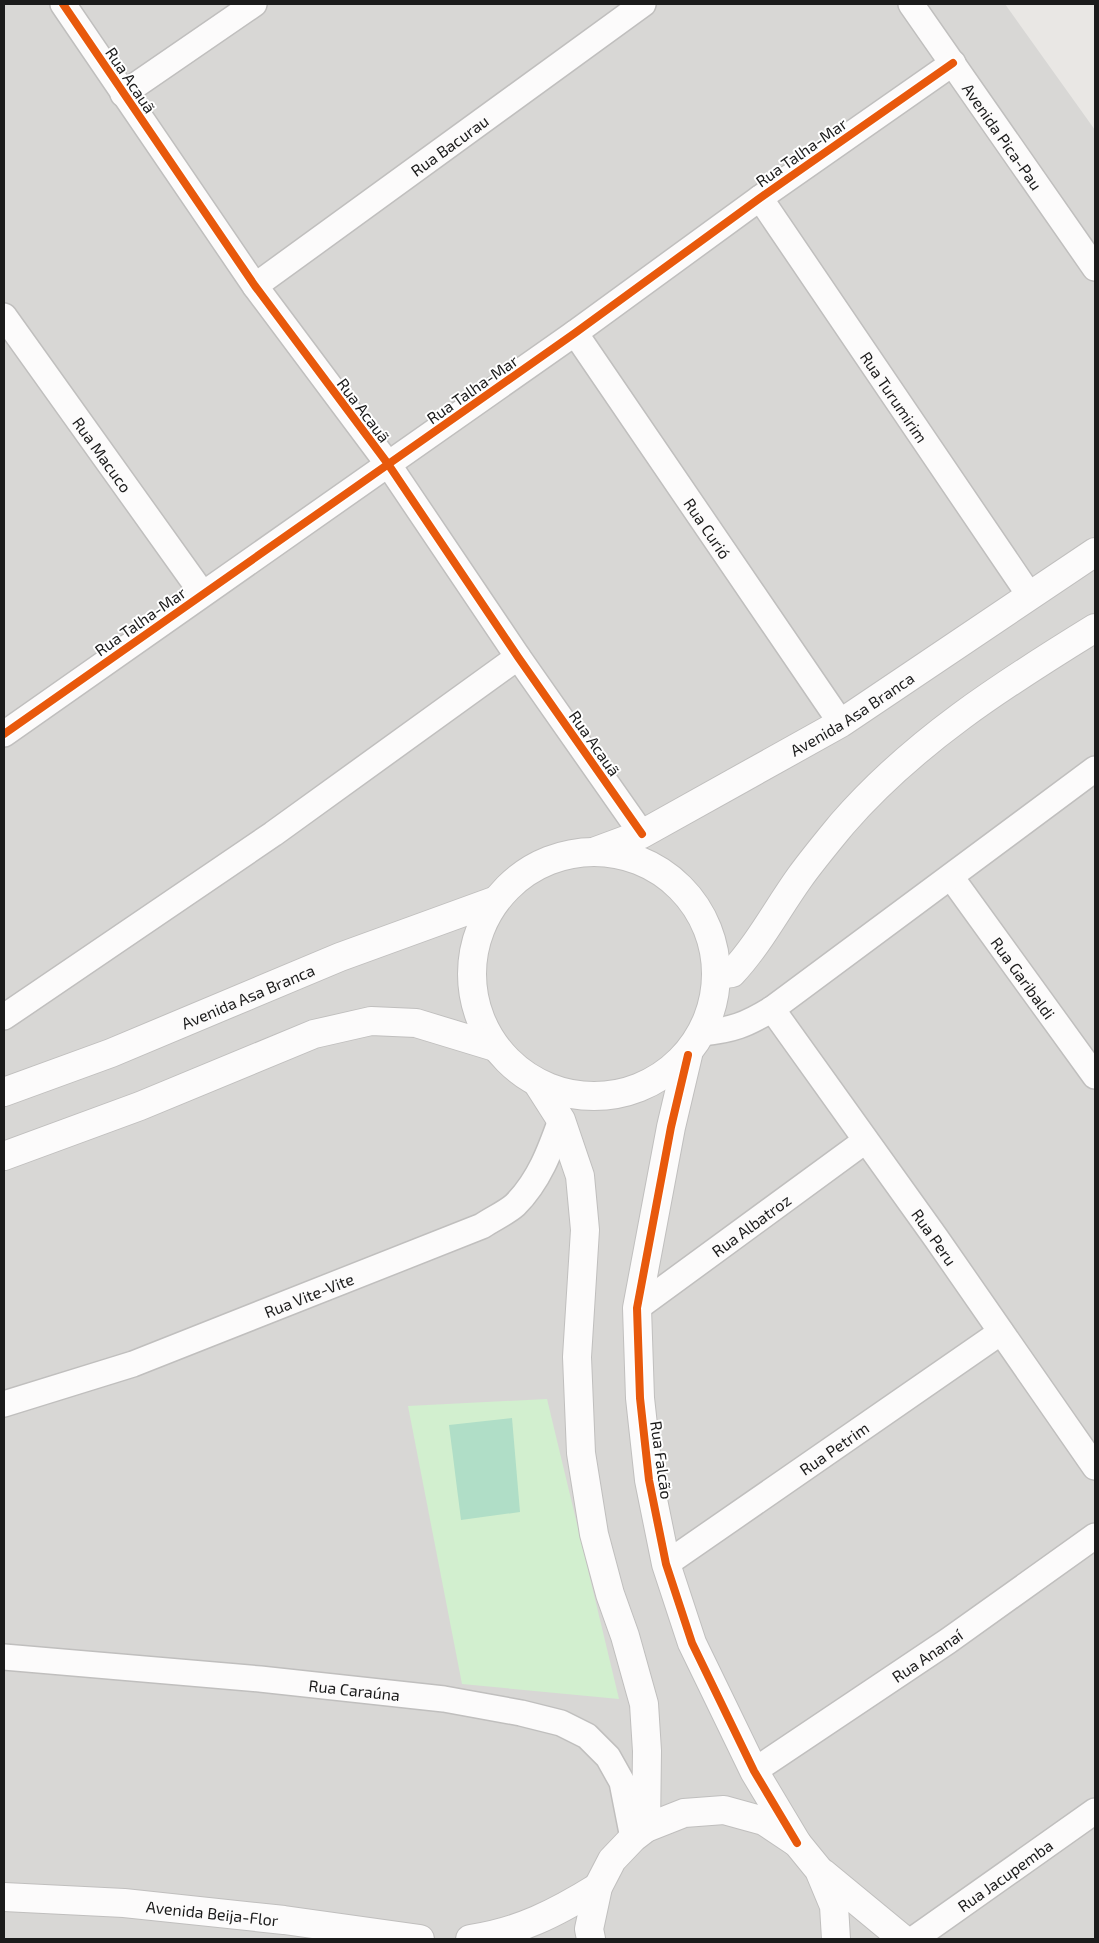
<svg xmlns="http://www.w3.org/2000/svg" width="1099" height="1943" viewBox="0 0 1099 1943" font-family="'Exo 2',sans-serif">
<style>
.residential{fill:#d8d7d5}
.park{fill:#d2efcf}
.pitch{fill:#b0dec7}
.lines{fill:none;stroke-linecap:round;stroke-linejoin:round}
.minor-casing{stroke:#c0bfbe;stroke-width:28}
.tertiary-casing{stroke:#c0bfbe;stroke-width:30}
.minor{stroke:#fcfbfb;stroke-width:25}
.tertiary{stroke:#fcfbfb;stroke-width:28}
.cycleway-casing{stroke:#fff;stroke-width:11}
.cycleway{stroke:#e8590c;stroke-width:8}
.labels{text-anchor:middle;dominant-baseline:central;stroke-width:4;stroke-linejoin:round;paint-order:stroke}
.street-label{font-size:16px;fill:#1b1b1b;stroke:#fff}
</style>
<rect width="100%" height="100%" fill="#e9e7e4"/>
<path class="residential" d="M4,4h1001l90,126v1809h-1091z"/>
<path class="park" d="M547,1399l72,300 -157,-15 -54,-278z"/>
<path class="pitch" d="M512,1418l8,94 -59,8 -12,-95z"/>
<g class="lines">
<defs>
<g id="minor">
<path d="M63,4l192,282 133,178 130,193 124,177"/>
<path id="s1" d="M911,4l184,264"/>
<path d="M123,94l131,-90"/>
<path id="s2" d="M760,198l270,398"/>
<path id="s3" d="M255,286l388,-282"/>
<path id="s4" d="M4,316l198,277"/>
<path id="s5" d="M575,333l266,390"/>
<path d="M4,734l571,-401 185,-135 193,-135"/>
<path id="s6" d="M951,877l144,199"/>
<path id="s7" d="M772,1009l164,229 159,229"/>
<path d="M4,1017l269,-183 245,-177"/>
<path d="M702,1033c30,-3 44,-8 70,-24l323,-240"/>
<path id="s8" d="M637,1308l228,-167"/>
<path id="s9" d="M4,1404l129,-40 349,-138c10,-7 24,-13 33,-21 24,-24 35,-54 46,-85"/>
<path id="s10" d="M666,1564l335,-232"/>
<path id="s11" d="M4,1657l256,22 184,20 77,14 40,10 26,13 21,21 14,25 11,56"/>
<path id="s12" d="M754,1771l194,-130 147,-105"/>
<path id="s13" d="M914,1939l181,-128"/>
</g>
<g id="tertiary">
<path id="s14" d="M596,851l46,-17 199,-111 254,-171"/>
<circle cx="594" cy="974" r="122"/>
<path d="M717,975l15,-2c27,-29 45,-64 68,-96 13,-18 28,-36 42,-53 71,-82 162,-140 253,-196"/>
<path d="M688,1055l-17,72 -34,181 3,90 9,82 17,84 26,79 62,128 43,72"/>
<path d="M538,1084l23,36 19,56 5,54 -8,127 4,96 13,81 16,60 15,42 19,68 3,47 -1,77"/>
<path id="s15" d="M4,1092l107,-39 229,-96 154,-56"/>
<path d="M4,1156l136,-50 174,-72 57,-13 45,2 79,24"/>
<path d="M823,1873l80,66"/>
<path id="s16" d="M4,1897l120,6 160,17 136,19"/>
<path d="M470,1939c49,-7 86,-26 128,-52"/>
<path d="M591,1939l-2,-10 9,-42 14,-27 21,-22 13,-10 38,-15 40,-3 40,11 33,22 22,27 15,36 2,33"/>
</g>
</defs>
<use href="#minor" class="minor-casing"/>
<use href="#tertiary" class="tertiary-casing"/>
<use href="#minor" class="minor"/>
<use href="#tertiary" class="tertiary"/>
<defs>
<g id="cycleway">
<path d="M63,4l192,282 133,178 130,193 124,177"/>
<path d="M4,734l571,-401 185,-135 193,-135"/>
<path d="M688,1055l-17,72 -34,181 3,90 9,82 17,84 26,79 62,128 43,72"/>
</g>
</defs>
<use href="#cycleway" class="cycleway-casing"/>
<use href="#cycleway" class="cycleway"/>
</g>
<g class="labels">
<g class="street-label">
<text transform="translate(131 80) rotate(56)">Rua Acauã</text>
<text stroke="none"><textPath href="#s1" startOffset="161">Avenida Pica-Pau</textPath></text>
<text stroke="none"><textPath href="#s3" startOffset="240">Rua Bacurau</textPath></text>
<text transform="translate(801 152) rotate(-35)">Rua Talha-Mar</text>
<text transform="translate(472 389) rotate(-35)">Rua Talha-Mar</text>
<text stroke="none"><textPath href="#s2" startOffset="240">Rua Turumirim</textPath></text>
<text transform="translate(364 410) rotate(53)">Rua Acauã</text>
<text stroke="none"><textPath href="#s4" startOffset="170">Rua Macuco</textPath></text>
<text stroke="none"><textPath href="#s5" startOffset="236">Rua Curió</textPath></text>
<text transform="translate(140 621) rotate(-35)">Rua Talha-Mar</text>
<text stroke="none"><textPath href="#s14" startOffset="291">Avenida Asa Branca</textPath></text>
<text transform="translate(595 743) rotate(55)">Rua Acauã</text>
<text stroke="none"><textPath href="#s6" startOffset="124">Rua Garibaldi</textPath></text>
<text stroke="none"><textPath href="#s15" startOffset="262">Avenida Asa Branca</textPath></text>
<text stroke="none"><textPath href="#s8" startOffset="141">Rua Albatroz</textPath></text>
<text stroke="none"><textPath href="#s7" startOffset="280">Rua Peru</textPath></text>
<text stroke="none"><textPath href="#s9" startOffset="324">Rua Vite-Vite</textPath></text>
<text stroke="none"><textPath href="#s10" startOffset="204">Rua Petrim</textPath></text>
<text transform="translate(662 1460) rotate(82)">Rua Falcão</text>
<text stroke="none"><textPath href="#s12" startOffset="208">Rua Ananaí</textPath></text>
<text stroke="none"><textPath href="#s11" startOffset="352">Rua Caraúna</textPath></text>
<text stroke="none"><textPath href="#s13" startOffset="111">Rua Jacupemba</textPath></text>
<text stroke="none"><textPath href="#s16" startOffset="209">Avenida Beija-Flor</textPath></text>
</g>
</g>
<rect width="1099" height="1943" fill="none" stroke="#1b1b1b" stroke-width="10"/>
</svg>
